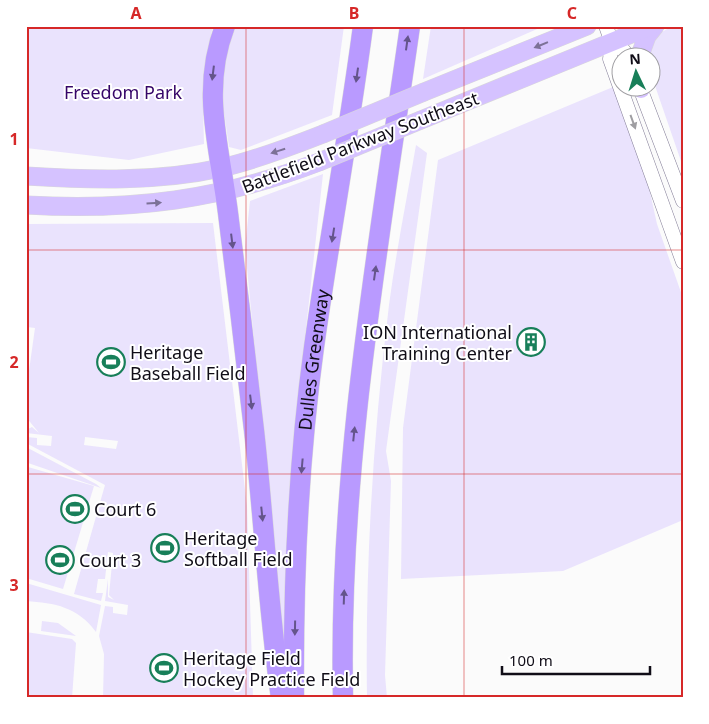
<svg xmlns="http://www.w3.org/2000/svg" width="709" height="724" viewBox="0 0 709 724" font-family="'Noto Sans',sans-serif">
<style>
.green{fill:#eae3fd;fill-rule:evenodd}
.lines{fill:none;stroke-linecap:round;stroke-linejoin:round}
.tertiary-casing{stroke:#857f99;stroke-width:15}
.primary-casing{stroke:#d9d8da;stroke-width:19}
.motorway-casing{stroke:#d9d8da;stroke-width:21}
.tertiary{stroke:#fff;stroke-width:14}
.primary{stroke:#d5c2ff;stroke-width:18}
.motorway{stroke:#b99aff;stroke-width:20}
.primary-bridge-casing{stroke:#d9d8da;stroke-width:19;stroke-linecap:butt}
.primary-bridge{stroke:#d5c2ff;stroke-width:18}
.oneway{fill:#64548b}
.oneway2{fill:#7c7197}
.oneway3{fill:#9f9ea2}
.grid{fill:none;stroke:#d62828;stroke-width:1;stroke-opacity:0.55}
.labels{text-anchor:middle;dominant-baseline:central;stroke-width:4;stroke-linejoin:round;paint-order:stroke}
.park-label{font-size:18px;fill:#350568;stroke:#fff}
.street-label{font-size:18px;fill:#100d17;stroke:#fff}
.poi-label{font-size:18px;fill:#100d17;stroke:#fff;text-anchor:start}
.neatline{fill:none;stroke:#d62828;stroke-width:2}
.grid-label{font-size:16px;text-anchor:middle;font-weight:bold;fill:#d62828}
</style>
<rect width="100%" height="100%" fill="#fbfbfb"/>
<g class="green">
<path d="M26,26h187l-7,33 -3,46 1,39 -75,16 -103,-12z"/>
<path d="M236,26h108l-12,89 -91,35 -12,-3 -9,-62 6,-32z"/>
<path d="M431,26h113l-121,53z"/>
<path d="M673,26h10v141l-31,-90v-19h-6l12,-24z"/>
<path d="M613,87l34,92 10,45 26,74v222l-120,51 -162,8 2,-151 35,-268z"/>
<path d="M416,145l11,8 -41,298 5,30 -6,194 2,23h-20c-2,-131 6,-263 22,-393 7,-53 18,-107 27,-160z"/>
<path d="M323,174l-31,282 -8,196 -39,-405 5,-46z"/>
<path d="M213,223l34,283 6,192h-150l1,-44 -5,-18 6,-30 8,1v6l14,2 1,-10 -23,-4 3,-22v18l6,3 -5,-5 4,-42 -5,-1 -3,27h-7l-2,14h7l-2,8 -27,-7 31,-109 -79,-42v-6l11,1v7l14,1 1,-10 -26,-3v-3l6,-3 7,6 -13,-16v-25l9,-64 -8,-1 -1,8v-111zM85,438v-1l33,4 -2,8 -32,-4z"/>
<path d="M26,447l70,37 5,4 -73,-25 -2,2z"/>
<path d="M28,467l66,19 -31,103 -37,-11z"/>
<path d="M26,583l75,22 -5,27c-18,-25 -41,-29 -70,-31z"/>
<path d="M42,621l16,2 18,13 -35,-5z"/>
<path d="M26,632l46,7 4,4 -4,55h-46z"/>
</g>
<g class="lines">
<defs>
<g id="tertiary">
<path d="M606,26l6,17 -2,16 73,203"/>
<path d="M612,43l12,8 3,7"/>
<path d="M640,88l43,113"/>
</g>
<g id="primary">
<path d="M639,58l8,-22 8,-10"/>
<path d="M641,88v1"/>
<path d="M424,92l163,-66"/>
<path d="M421,120l230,-94"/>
<path d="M26,176c65,4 132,6 195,-8 35,-8 69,-21 102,-34"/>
<path d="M26,205c106,6 194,-5 293,-43"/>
</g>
<g id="motorway">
<path d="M225,26c-25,65 -5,122 3,187 9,72 18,145 26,217 10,89 14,179 27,268"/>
<path id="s1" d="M294,698c-1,-117 4,-235 20,-351 15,-107 35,-214 49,-321"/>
<path d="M343,698c-5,-226 35,-449 67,-672"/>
</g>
</defs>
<use href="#tertiary" class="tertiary-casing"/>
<use href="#primary" class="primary-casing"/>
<use href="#motorway" class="motorway-casing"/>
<use href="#tertiary" class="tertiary"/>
<use href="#primary" class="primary"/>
<use href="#motorway" class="motorway"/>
<defs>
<g id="primary-bridge">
<path d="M323,134l101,-42"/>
<path d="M319,162l102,-42"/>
</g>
</defs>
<use href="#primary-bridge" class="primary-bridge-casing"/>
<use href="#primary-bridge" class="primary-bridge"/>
</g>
<defs><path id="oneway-solid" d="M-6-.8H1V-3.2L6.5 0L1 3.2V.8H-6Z" transform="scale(1.25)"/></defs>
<g class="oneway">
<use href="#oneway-solid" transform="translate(407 43) rotate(-82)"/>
<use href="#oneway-solid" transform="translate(213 73) rotate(97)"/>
<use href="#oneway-solid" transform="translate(357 75) rotate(98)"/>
<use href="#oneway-solid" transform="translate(333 235) rotate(99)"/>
<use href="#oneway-solid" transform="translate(232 241) rotate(83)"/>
<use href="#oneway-solid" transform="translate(375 273) rotate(-82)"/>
<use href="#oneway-solid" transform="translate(251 402) rotate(83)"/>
<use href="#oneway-solid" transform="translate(354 434) rotate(-84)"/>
<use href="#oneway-solid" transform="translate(302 466) rotate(95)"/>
<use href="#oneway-solid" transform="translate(262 514) rotate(84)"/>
<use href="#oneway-solid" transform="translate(344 597) rotate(-88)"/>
<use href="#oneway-solid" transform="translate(295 628) rotate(91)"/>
</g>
<g class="oneway2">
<use href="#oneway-solid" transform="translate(541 45) rotate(158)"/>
<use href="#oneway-solid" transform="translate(278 151) rotate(163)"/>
<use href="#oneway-solid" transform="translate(154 203) rotate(-4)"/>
</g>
<use class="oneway3" href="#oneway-solid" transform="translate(633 122) rotate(70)"/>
<path class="grid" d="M246,26v672M464,26v672M26,250h657M26,474h657"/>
<defs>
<symbol id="building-ring" viewBox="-11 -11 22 22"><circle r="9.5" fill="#fff" stroke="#187f59" stroke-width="1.5"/><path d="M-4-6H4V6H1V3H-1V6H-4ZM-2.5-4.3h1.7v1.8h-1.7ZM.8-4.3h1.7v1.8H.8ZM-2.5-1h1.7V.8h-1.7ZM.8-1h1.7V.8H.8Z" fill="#187f59"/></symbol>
<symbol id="stadium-ring" viewBox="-11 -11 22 22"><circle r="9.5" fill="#fff" stroke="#187f59" stroke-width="1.5"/><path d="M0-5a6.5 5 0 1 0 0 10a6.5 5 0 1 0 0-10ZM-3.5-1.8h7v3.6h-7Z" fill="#187f59"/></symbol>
</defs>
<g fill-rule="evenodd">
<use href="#building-ring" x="515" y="326" width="32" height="32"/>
<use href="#stadium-ring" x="95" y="346" width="32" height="32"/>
<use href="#stadium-ring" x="59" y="493" width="32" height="32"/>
<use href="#stadium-ring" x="149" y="532" width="32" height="32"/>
<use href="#stadium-ring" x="44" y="544" width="32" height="32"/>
<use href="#stadium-ring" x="148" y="652" width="32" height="32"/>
</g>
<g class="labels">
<g class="park-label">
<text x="123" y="92">Freedom Park</text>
</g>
<g class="street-label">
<text transform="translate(360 142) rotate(-21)">Battlefield Parkway Southeast</text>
<text stroke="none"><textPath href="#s1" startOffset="339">Dulles Greenway</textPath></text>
</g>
<g class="poi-label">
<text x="512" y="332" text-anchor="end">ION International<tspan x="512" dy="21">Training Center</tspan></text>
<text x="130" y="352">Heritage<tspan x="130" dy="21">Baseball Field</tspan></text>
<text x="94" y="509">Court 6</text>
<text x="184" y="538">Heritage<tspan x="184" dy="21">Softball Field</tspan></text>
<text x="79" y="560">Court 3</text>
<text x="183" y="658">Heritage Field<tspan x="183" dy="21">Hockey Practice Field</tspan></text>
</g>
</g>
<rect width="709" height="724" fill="none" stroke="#ffffff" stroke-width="55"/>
<g transform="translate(636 72) rotate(356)"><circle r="24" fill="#ffffff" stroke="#9f9ea2"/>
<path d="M0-4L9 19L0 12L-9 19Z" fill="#187f59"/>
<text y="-8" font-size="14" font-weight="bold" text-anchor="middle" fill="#100d17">N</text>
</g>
<path d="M502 666v8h148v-8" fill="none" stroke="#100d17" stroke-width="2.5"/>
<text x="509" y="666" font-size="15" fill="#100d17" stroke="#ffffff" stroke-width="4" paint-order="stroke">100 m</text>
<rect x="28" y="28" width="654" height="668" class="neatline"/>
<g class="grid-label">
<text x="136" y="19">A</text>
<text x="354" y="19">B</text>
<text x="572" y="19">C</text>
<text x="14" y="145">1</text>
<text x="14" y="368">2</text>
<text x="14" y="591">3</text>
</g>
</svg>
